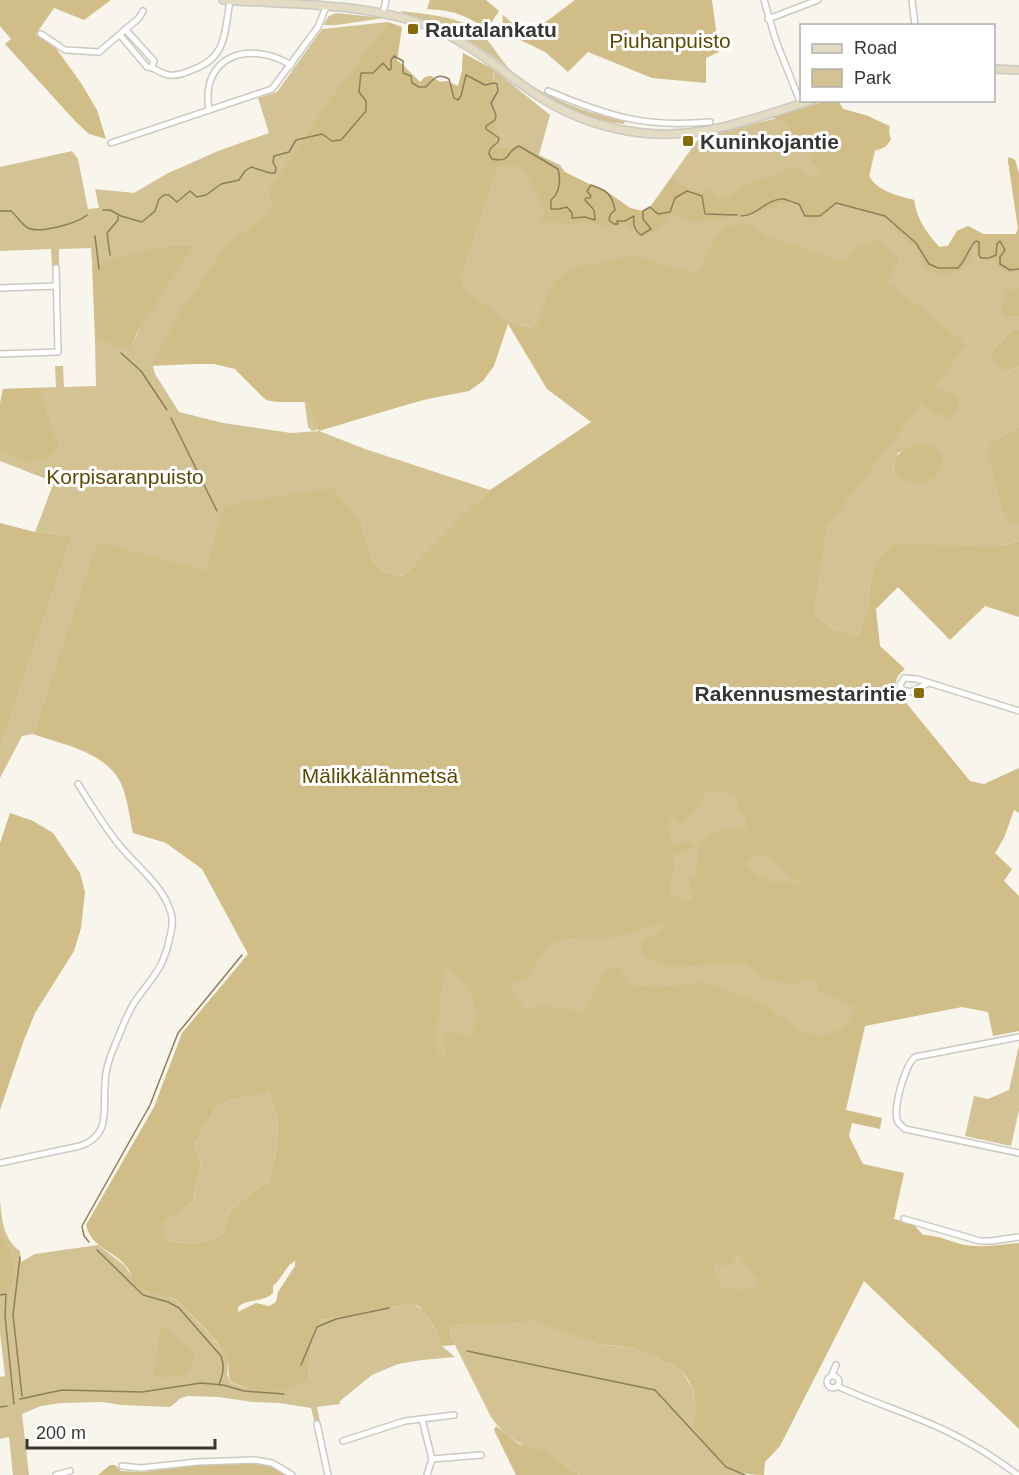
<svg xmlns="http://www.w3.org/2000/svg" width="1019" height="1475" viewBox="0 0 1019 1475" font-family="Arial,sans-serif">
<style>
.green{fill:#d3c293;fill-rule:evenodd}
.forest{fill:#d1bd87;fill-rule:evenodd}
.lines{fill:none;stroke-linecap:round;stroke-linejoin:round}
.stream{stroke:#8d7f5a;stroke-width:1.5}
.street-casing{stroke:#cbc9c1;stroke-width:8}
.secondary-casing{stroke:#cbc9c1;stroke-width:10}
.street{stroke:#fff;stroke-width:5}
.secondary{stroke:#e3dbc3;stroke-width:7}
.poi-dot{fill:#876c09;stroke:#fff;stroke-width:2}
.labels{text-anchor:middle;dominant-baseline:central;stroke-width:6;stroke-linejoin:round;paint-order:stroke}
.poi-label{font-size:21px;font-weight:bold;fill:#383633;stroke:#fff;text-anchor:start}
.park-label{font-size:21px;fill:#5d4903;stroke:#fff}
</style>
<rect width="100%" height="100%" fill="#f8f5ed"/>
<g class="green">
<path d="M400,11c24,3 50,4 72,16 18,10 25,30 40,44 27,24 76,44 113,49l-1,4c-71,-8 -101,-51 -157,-84 -11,-6 -22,-12 -33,-16 -11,-5 -25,-7 -34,-13z"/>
<path d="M336,13l48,5 -47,7h-14l6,-9z"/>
<path d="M388,22l-54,73 52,-38 14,5 21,21 4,-6 6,-1 9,6 7,-1 11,5 4,-15 1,-18 31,27 -1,-11 57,46 -11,40 21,10 5,7 26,13 12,4 27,19 12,3 8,-4 49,-69 140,-36 4,7 25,7 22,10c-3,19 4,16 -15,25l-6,26c9,14 29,19 45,23 3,20 12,32 25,47l9,-1 9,-15 11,-5 15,8h33l2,-6 -10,-68 1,-3 6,3 4,14v115h-4l-9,29 13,-2v13l-9,3 -19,21 16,19 12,-6v61l-28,15 10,67 11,13 7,1v18l-19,5 19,52 -136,-44 -13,31 -2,24 -8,29 -27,-9 -20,-15 167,234 26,143 -148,28 -29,76 6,188 -396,42 -56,-114 -310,-593 -40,116 -11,2 -22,42v-30l70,-213 -35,-3 19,-50 -54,-21v-57l3,-15 53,-2 -1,-21h8l1,21 32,-1 -1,-47 35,10 10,-21 -29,-68 -19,4 -1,-16 -32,1v17h-7l-1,-17 -51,2v-84l72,-16 6,8 10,50 11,-1 -4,-19 39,4 34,-20 21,-9 29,-13 51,-18 -11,-35 19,-6 45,-63zM508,323h6l18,5 12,54 50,42 -113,75 9,-9 -125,-41 -46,-18 -28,2 -68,-10 -44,-11 -24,-38 -2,-8 63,-3 16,3 34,34 10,2 28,-5 4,30 4,4 148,-41zM925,443l-25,34c-10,-7 -6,-14 -2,-24zM463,518l-53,63 -27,-5 -9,-8 -14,-48 13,40 11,12 19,4z"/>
<path d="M1019,1045v65l-8,36 -46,-10 9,-40 14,3 21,-9z"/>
<path d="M267,1091l2,2 9,30 -2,28 -7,31 -21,13 -19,17 -7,23 -28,9 -28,-3 -4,-19 31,-20 8,-38 -7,-20 24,-38 11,-6z"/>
<path d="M0,1201c2,18 3,38 20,50l1,11 14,-8 63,-9 26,20 7,10 48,27 32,34 15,19 3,6 -2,13 4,9 15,5 62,-8 5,-47 8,-13 37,-5 49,-11h7l10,7 16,28 2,7 13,11 -33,3 -24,4 -26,11 -32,26v3l-23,3 3,15 -5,2 -4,-16 -32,-5 -26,-1 -35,-5 -30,-1 -7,2 -11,9 -49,-2 -18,-3 -42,1 -20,3 -19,8 7,61h-16l-4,-38 -9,2v-62l5,-1 -5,-43z"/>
<path d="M526,1320l15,3 56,21 32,3 25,10 28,14 11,18 3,19 -4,18 33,41 19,8h-165c-28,-22 -68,-26 -88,-58l-41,-82 1,-7 2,-2z"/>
</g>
<g class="forest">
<path d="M0,0h111l-27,20 -30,-12 -18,26 19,13 26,36 16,27 9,29 -17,-5 -13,-12 -71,-78 6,-5 -11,-13z"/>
<path d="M430,0h56l13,11 -12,18c-25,-15 -31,-18 -60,-20z"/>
<path d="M575,0h137l7,52 -13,6v25l-54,-5 -64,-26 -20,20 -23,-20 -43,-21 1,-16 24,21z"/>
<path d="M388,22l14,5 -5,34 23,21 5,-5 6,-1 9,6 7,-1 11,5 4,-15 1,-18 30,16 3,79h18l9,-2 35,23 33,16 12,4 27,19 12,3 8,-4 22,-28 10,6 20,7 5,-4 15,12c10,-4 15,-10 24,-15 6,-4 15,-4 22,-8 21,-9 25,-17 45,1l8,-3 -1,-8 -7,-4 -3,-11 -6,-12 -10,-2 -5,-12 -16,-9 53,-16 13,1 4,7 25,7 20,12 3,12 -6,7 -7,3 -4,-3 -5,29c9,16 28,20 45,24 3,20 12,32 25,47l9,-1 9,-15 11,-5 15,8h33l2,-6 -10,-68 1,-3 6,3 4,14v97c-16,5 -17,-1 -26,-13l-6,3 -10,-5 -1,-15 -5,4c6,24 -21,34 -41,26 -9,-4 -6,-12 -11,-19 -5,-8 -14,-13 -21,-19 -4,-3 -6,-8 -9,-11 -14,-12 -35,-15 -53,-19l-11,12 -10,6 -10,-5 -6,-12 -11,-3 -39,15 -12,-1 -28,5 -16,2 -15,-7 -10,1 -9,13 -16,8 -6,-2 -4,-7h-3l-6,-5 -7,3 -11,1 -16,-5 -13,2 -21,-1 -2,-2 -14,3 5,-16 -19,-36 -11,-7 -18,1 -37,113 3,10 45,34h6l18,5 6,-4 8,-25 10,-19 16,-12 62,-12 56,16 7,-1 8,-11 9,-20 14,-14 17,-3 24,14 75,25 10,-13 23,-9 22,20 -13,23 31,21 49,41 -33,43c8,5 16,2 24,8l2,10 -11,13 -8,-5 -7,-1 -11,-10 -95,123 -14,88 20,15 26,8 9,-28 2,-24 6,-23 17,-18 104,3 22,-6v76l-34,-11 -35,34 -52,-53 -22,22 4,37 25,23c-10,8 -11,13 -6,25l71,87 14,3 35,-16v45l-5,-3 -10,28 -9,15 17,16 -8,12 15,15v135l-26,5 -5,-24 -26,-5 -97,19 -19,84 36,8 -2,11 -28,-6 -3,13 14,28 41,9 -10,46 19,5 10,11c15,0 28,7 42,10 18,3 36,0 54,-2v186l-155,-148 -84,165 -15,16 -1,13c-41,0 -50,-18 -72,-49l4,-18 -3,-19 -4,-8 -7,-10 -28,-14 -25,-10 -32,-3 -64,-23 -80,5 -2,2 -1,7 5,10 -13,1c-2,-9 -17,-36 -24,-40 -4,-2 -7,-2 -11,-2l-49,11 -37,5 -8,13 -5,47c-30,15 -45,14 -76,3 -7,-9 0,-18 -6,-27 -12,-20 -31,-37 -47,-54 -12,-10 -30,-7 -43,-15 -4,-6 -4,-13 -8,-18 -12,-19 -36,-19 -42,-44l68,-118 28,-74 66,-79 -46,-85 -36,-26 -33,-10c-4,-18 -6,-43 -17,-58 -19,-25 -55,-31 -83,-41l65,-192 109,29 16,-62 13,-6 96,-15 28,32 13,40 11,12 19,4 87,-86 101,-68 -44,-33 -39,-65 -14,42 -11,15 -14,10 -47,9 -103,31 -10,-29h-30l-16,-5 -28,-28 -21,-5h-62l28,-52 49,-70 38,-26 5,-14 -3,-11 62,-93zM722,790l17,8 -1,13 9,7v9c-14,2 -43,3 -47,20 -3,9 0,15 -4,24l2,6 -9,2 4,17 -2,5 -9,-1 -12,-7 -1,-14 5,-6 -1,-17 21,-9 -5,-6 -11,3 -8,-3 -2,-16 4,-8 11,7 14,-16 10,-16zM755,855l12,1 34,28c-10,1 -18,-5 -28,-1 -11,-5 -21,-9 -26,-20zM664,923l-5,10 -16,8 -1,10 11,11 16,5 77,-4 13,13 32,9 24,-8 5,16 14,4 23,12 -12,18 -23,10 -25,-8 -29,-23 -63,-24 -44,5 -33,-2 -10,-19 -13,6 -22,40 -44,-8 -14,7 -17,-29 19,-2c6,-9 12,-24 20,-31 20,-19 48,-8 72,-13 15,-3 29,-11 45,-13zM446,964c13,11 28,26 30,45 0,6 -2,8 0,14l-5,11 -6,3 -16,-7 -5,4 -1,8 4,9 -2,6 -9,-4 1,-30 3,-6 -1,-14zM267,1092l2,1 9,30 -2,28 -7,31 -21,13 -19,17 -7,23 -28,9 -28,-3 -3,-19 30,-20 8,-38 -7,-20 24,-38 11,-6zM739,1254l22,32 -19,4 -20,-2 -6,-11 -2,-12 4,-3 6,4 9,-3 1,-5zM295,1261v5l-17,26 -2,10 -7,4 -13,-3 -18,9v-5c9,-9 25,-4 35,-14v-7c10,-8 11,-19 22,-25z"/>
<path d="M169,246h24l-56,87 -7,17 -35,-11 -3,-75z"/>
<path d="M1015,289h4v27l-13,2 -5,-5 5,-21z"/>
<path d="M1019,329v37l-12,6 -11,-9 -5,-10 19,-21z"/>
<path d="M38,388l21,60 -10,9 -23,6 -26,-12v-47l3,-15z"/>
<path d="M1019,427v96h-7l-11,-14 -4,-23 -10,-31 4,-13z"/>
<path d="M925,443c38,16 4,58 -30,31 -6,-22 13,-27 30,-31z"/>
<path d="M0,523l35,9 36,3 -71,213z"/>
<path d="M10,813l23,8 20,12 27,40 5,19 -4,36 -7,23 -39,62 -11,27 -24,70v-267z"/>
<path d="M0,1236c15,18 18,41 4,60l-4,-1z"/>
<path d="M161,1326l33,24c-1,13 -3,20 -14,27l-10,-3 -5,4 -11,-3z"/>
<path d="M496,1426l23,18 23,6 37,25h-63l-22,-45z"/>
<path d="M251,1463l22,4 12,8h-187l12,-10h5l6,6 22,1 63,-8z"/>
</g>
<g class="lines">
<g class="stream">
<path d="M103,210h7l11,6 21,6 13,-11 4,-12 5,-4h5l8,7 13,-11 7,6 9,-2 15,-11 18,-4 6,-9 6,-4 19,6h5l1,-5 -3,-6 1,-6 15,-4 7,-12 26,-6 10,7 9,-1 25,-29v-10l-7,-9 2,-19h12l10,-10 6,7 2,-1v-9l3,-4 9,5v12l8,3 1,7 7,4h7c7,-8 12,-15 23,-8l5,19 4,2 3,-4 5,-21 19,10 9,-2 3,1 1,7 -7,12 5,12 -1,5 -9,6v3l13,9 -1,4 -8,7 -1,5 3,5c21,4 12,-7 27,-13l39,23c3,10 2,24 -7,31v9h8l8,-2 5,6v5l13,-1 10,3 -1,-10 -9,-10 1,-2h4l1,-2 -4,-5 4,-6c15,5 21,9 24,25l-5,5 -1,5 5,4h4l-1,-3h8l9,-5c-1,8 0,14 7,19l10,-6 -8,-10v-8l7,-4 8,7 12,-2 5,-14 12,-7 15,5 3,18 32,1"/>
<path d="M0,211h11c6,5 10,13 17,17 12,6 50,-5 59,-13"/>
<path d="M741,216c16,0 26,-18 43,-17 4,1 10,4 15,5l6,12h15l16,-13 49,13 31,27 13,21 9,4h20c9,-9 10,-20 18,-27l3,1v13l2,3h8l7,-3 1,-11 3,-3 5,9 -5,7v7l10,6 9,-1"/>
<path d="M95,236l4,33"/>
<path d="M110,255l-3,-22 11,-13v-4"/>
<path d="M121,353l20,18 26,39"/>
<path d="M171,418l46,93"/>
<path d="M89,1242l-5,-6 -2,-10 68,-121 28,-72 64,-78"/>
<path d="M97,1250l46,45 25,7 11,6 42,48c4,11 2,17 -2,29"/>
<path d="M20,1257l-7,58 9,81"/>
<path d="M0,1295l6,-1 -1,22 9,88"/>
<path d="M467,1351l188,39 71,77 19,8"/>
<path d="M301,1365l16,-38 19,-8 53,-11"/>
<path d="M20,1399l42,-9 80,2 59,-9 22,2 21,6 40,3"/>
<path d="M0,1407l7,-1"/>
</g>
<defs>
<g id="street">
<path d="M764,0l12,41 25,63"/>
<path d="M912,0l3,26"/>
<path d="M383,13l3,-13"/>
<path d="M768,19l50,-19"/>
<path d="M125,29l29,32 -2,6"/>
<path d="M41,34l24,16 34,2 40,-34 4,-7"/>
<path d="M120,35l27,32c8,0 13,7 22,8 7,1 16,-2 23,-5 36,-13 32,-37 38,-69"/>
<path d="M548,91c60,25 96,37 162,31"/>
<path d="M209,110c-9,-55 41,-70 82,-45"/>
<path d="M111,143l161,-54 46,-62 8,-20"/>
<path d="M0,288l56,-2"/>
<path d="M0,354l58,-2 -2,-84"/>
<path d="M929,683l-19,9 -8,-2 -2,-5 4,-7 13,1 102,32"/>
<path d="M1019,1037l-104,20c-10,8 -23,53 -17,65 2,3 5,5 7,7l114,24"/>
<path d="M0,1163l80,-17c31,-11 23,-35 25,-61 0,-15 4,-27 10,-40 6,-14 11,-29 19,-42 16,-24 28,-31 35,-62 2,-10 5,-18 2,-28 -8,-29 -37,-48 -55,-72 -14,-18 -26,-38 -38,-57"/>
<path d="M904,1219l76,22h11l28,-4"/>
<path d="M832,1375l4,-10"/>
<circle cx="833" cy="1382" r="6"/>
<path d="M837,1386c32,15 65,25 96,39 31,13 58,30 85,50"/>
<path d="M422,1419l10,40 -5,16"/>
<path d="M317,1424l11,51"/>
<path d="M343,1441l62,-20 49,-6"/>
<path d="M432,1459l49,-4"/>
<path d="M122,1466l19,2 56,-6 58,-2 17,3 20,12"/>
<path d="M56,1475l14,-4"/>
</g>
<g id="secondary">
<path d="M223,0c67,5 144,2 207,27 40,15 72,45 107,68 48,32 109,46 166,36 37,-6 73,-20 110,-31"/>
<path d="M994,69l25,1"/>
</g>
</defs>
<use href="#street" class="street-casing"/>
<use href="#secondary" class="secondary-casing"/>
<use href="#street" class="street"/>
<use href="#secondary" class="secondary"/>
</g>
<g class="poi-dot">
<rect x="407" y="23" width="12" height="12" rx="3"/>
<rect x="682" y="135" width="12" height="12" rx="3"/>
<rect x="913" y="687" width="12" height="12" rx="3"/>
</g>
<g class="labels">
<g class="poi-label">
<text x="425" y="29">Rautalankatu</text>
<text x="700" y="141">Kuninkojantie</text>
<text x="907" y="693" text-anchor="end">Rakennusmestarintie</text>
</g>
<g class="park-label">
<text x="670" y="40">Piuhanpuisto</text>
<text x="125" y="476">Korpisaranpuisto</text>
<text x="380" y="775">Mälikkälänmetsä</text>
</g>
</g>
<rect x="800" y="24" width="195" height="78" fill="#ffffff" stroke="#afafad" stroke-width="1.5"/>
<rect x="812" y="44" width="30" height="9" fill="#e3dbc3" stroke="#afafad" stroke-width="1.5"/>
<text x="854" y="54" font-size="18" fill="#383633">Road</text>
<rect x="812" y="69" width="30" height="18" fill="#d3c293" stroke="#afafad" stroke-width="1.5"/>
<text x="854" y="84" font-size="18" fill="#383633">Park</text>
<path d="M27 1439v9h188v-9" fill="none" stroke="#383633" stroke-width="3"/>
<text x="36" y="1439" font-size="18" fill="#383633" stroke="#ffffff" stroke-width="4.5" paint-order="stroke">200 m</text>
</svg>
